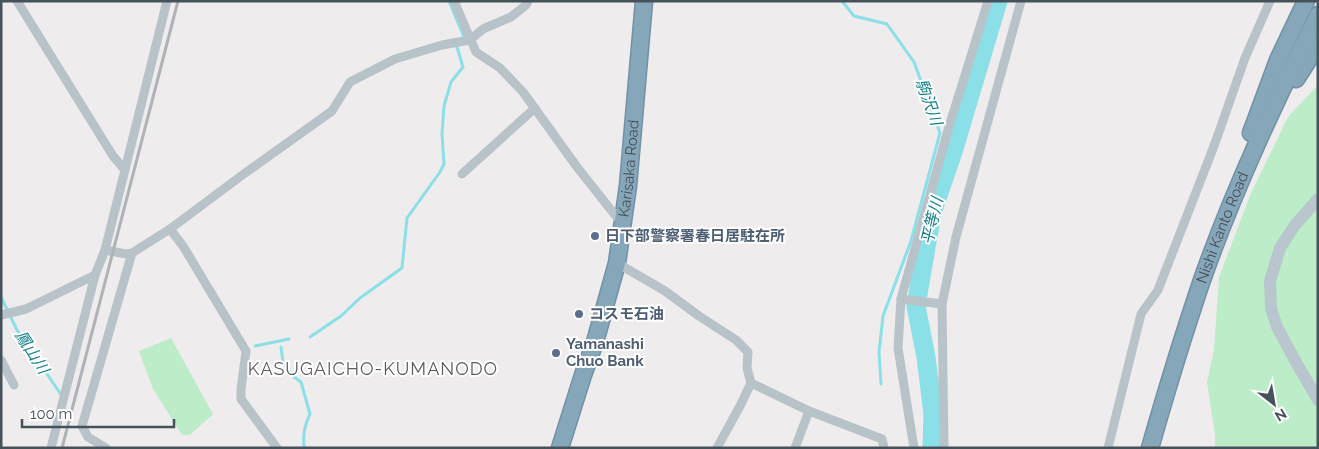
<svg xmlns="http://www.w3.org/2000/svg" width="1319" height="449" viewBox="0 0 1319 449" font-family="Raleway,'Noto Sans JP',sans-serif">
<style>
.green{fill:#bcecc8}
.lines{fill:none;stroke-linecap:round;stroke-linejoin:round}
.stream{stroke:#8bdfe7;stroke-width:3}
.river{stroke:#8bdfe7;stroke-width:19}
.highway-casing{stroke:#7291a5;stroke-width:19}
.street{stroke:#b8c3c9;stroke-width:9}
.secondary{stroke:#b9c6ce;stroke-width:12}
.highway{stroke:#86a6b9;stroke-width:16}
.rail{stroke:#afb3b7;stroke-width:3}
.service-dot{fill:#5c6f8a;stroke:#fff;stroke-width:2}
.labels{text-anchor:middle;dominant-baseline:central;stroke-width:4;stroke-linejoin:round;paint-order:stroke}
.street-label{font-size:15px;fill:#465259;stroke:#fff}
.service-label{font-size:15px;font-weight:bold;fill:#4e5e75;stroke:#fff;text-anchor:start}
.water-label{font-size:16px;font-style:italic;fill:#13808a;stroke:#fff}
.quarter-label{font-size:18px;letter-spacing:1px;fill:#5a5e61;stroke:#fff}
</style>
<rect width="100%" height="100%" fill="#efeced"/>
<g class="green">
<path d="M1318,85v363h-103v-13l-8,-53 7,-32 5,-73 32,-84 37,-76z"/>
<path d="M171,338l42,76 -23,21h-8l-29,-46 -14,-38z"/>
</g>
<g class="lines">
<g class="stream">
<path d="M449,1l15,36"/>
<path d="M842,1l12,15 33,8 27,38 26,71 -29,108 -28,75 -4,36 2,32"/>
<path d="M1,297l16,33 45,66"/>
<path d="M310,337l31,-21 19,-18 42,-30 5,-50 33,-46 4,-8 -2,-30 2,-28 7,-24 12,-15 -6,-20"/>
<path d="M255,346l34,-7"/>
<path d="M281,347l2,15 4,6 7,9 7,5 9,32c-6,12 -7,21 -6,34"/>
</g>
<path class="river" d="M932,448l1,-34 -7,-57 -10,-51 16,-93 21,-61 45,-151"/>
<defs>
<g id="highway">
<path d="M1296,79l22,-34"/>
<path d="M1251,133l27,-73 28,-59"/>
<path id="s1" d="M560,448l23,-73 12,-33 22,-79 11,-77 16,-185"/>
<path id="s2" d="M1150,448c16,-56 33,-112 52,-168 32,-91 73,-178 116,-265"/>
</g>
</defs>
<use href="#highway" class="highway-casing"/>
<g class="street">
<path d="M17,1l96,155 12,14"/>
<path d="M454,1l22,51 24,16 23,24 54,75 38,48 8,8"/>
<path d="M462,174l73,-66"/>
<path d="M170,229l13,17 63,105 -5,38v10l36,49"/>
<path d="M105,250l21,4 6,-1 38,-24 71,-53 91,-65 18,-29 45,-23 47,-14 28,-5 13,-11 28,-12 15,-12 2,-4"/>
<path d="M617,263l48,28 34,25 37,24 12,12 -1,16 4,15 -11,23 -23,42"/>
<path d="M901,299l41,5"/>
<path d="M1,315l25,-6 69,-34 10,-25 62,-249"/>
<path d="M1,360l13,25"/>
<path d="M751,383l58,28 73,28 2,9"/>
<path d="M51,448l44,-173"/>
<path d="M106,448l-18,-11 -6,-11 50,-173"/>
<path d="M795,448l14,-37"/>
<path d="M914,448l-16,-100 3,-49 47,-169 40,-129"/>
<path d="M944,448l-2,-144 14,-67 65,-236"/>
<path d="M1108,448l33,-134 17,-24 56,-144 31,-88 25,-57"/>
</g>
<path class="secondary" d="M1318,199l-23,26 -15,23 -10,33 1,27 6,19 20,37 21,36"/>
<use href="#highway" class="highway"/>
<path class="rail" d="M62,448l116,-447"/>
</g>
<g class="service-dot">
<circle cx="595" cy="236" r="5"/>
<circle cx="579" cy="314" r="5"/>
<circle cx="556" cy="353" r="5"/>
</g>
<g class="labels">
<g class="street-label">
<text stroke="none"><textPath href="#s1" startOffset="289">Karisaka Road</textPath></text>
<text stroke="none"><textPath href="#s2" startOffset="232">Nishi Kanto Road</textPath></text>
</g>
<g class="service-label">
<text x="605" y="236">日下部警察署春日居駐在所</text>
<text x="589" y="314">コスモ石油</text>
<text x="566" y="344">Yamanashi<tspan x="566" dy="17">Chuo Bank</tspan></text>
</g>
<g class="water-label">
<text transform="translate(929 102) rotate(70)">駒沢川</text>
<text transform="translate(932 221) rotate(-77)">平等川</text>
<text transform="translate(32 352) rotate(57)">鳳山川</text>
</g>
<g class="quarter-label">
<text x="373" y="368">KASUGAICHO-KUMANODO</text>
</g>
</g>
<rect width="1319" height="449" fill="none" stroke="#465259" stroke-width="5"/>
<g transform="translate(1274 404) rotate(149)" stroke="#ffffff" stroke-width="4" paint-order="stroke">
<path d="M0-4L9 19L0 12L-9 19Z" fill="#465259"/>
<text y="-8" font-size="14" font-weight="bold" text-anchor="middle" fill="#465259">N</text>
</g>
<path d="M22 419v8h152v-8" fill="none" stroke="#465259" stroke-width="2.5"/>
<text x="30" y="419" font-size="15" fill="#465259" stroke="#ffffff" stroke-width="4" paint-order="stroke">100 m</text>
</svg>
